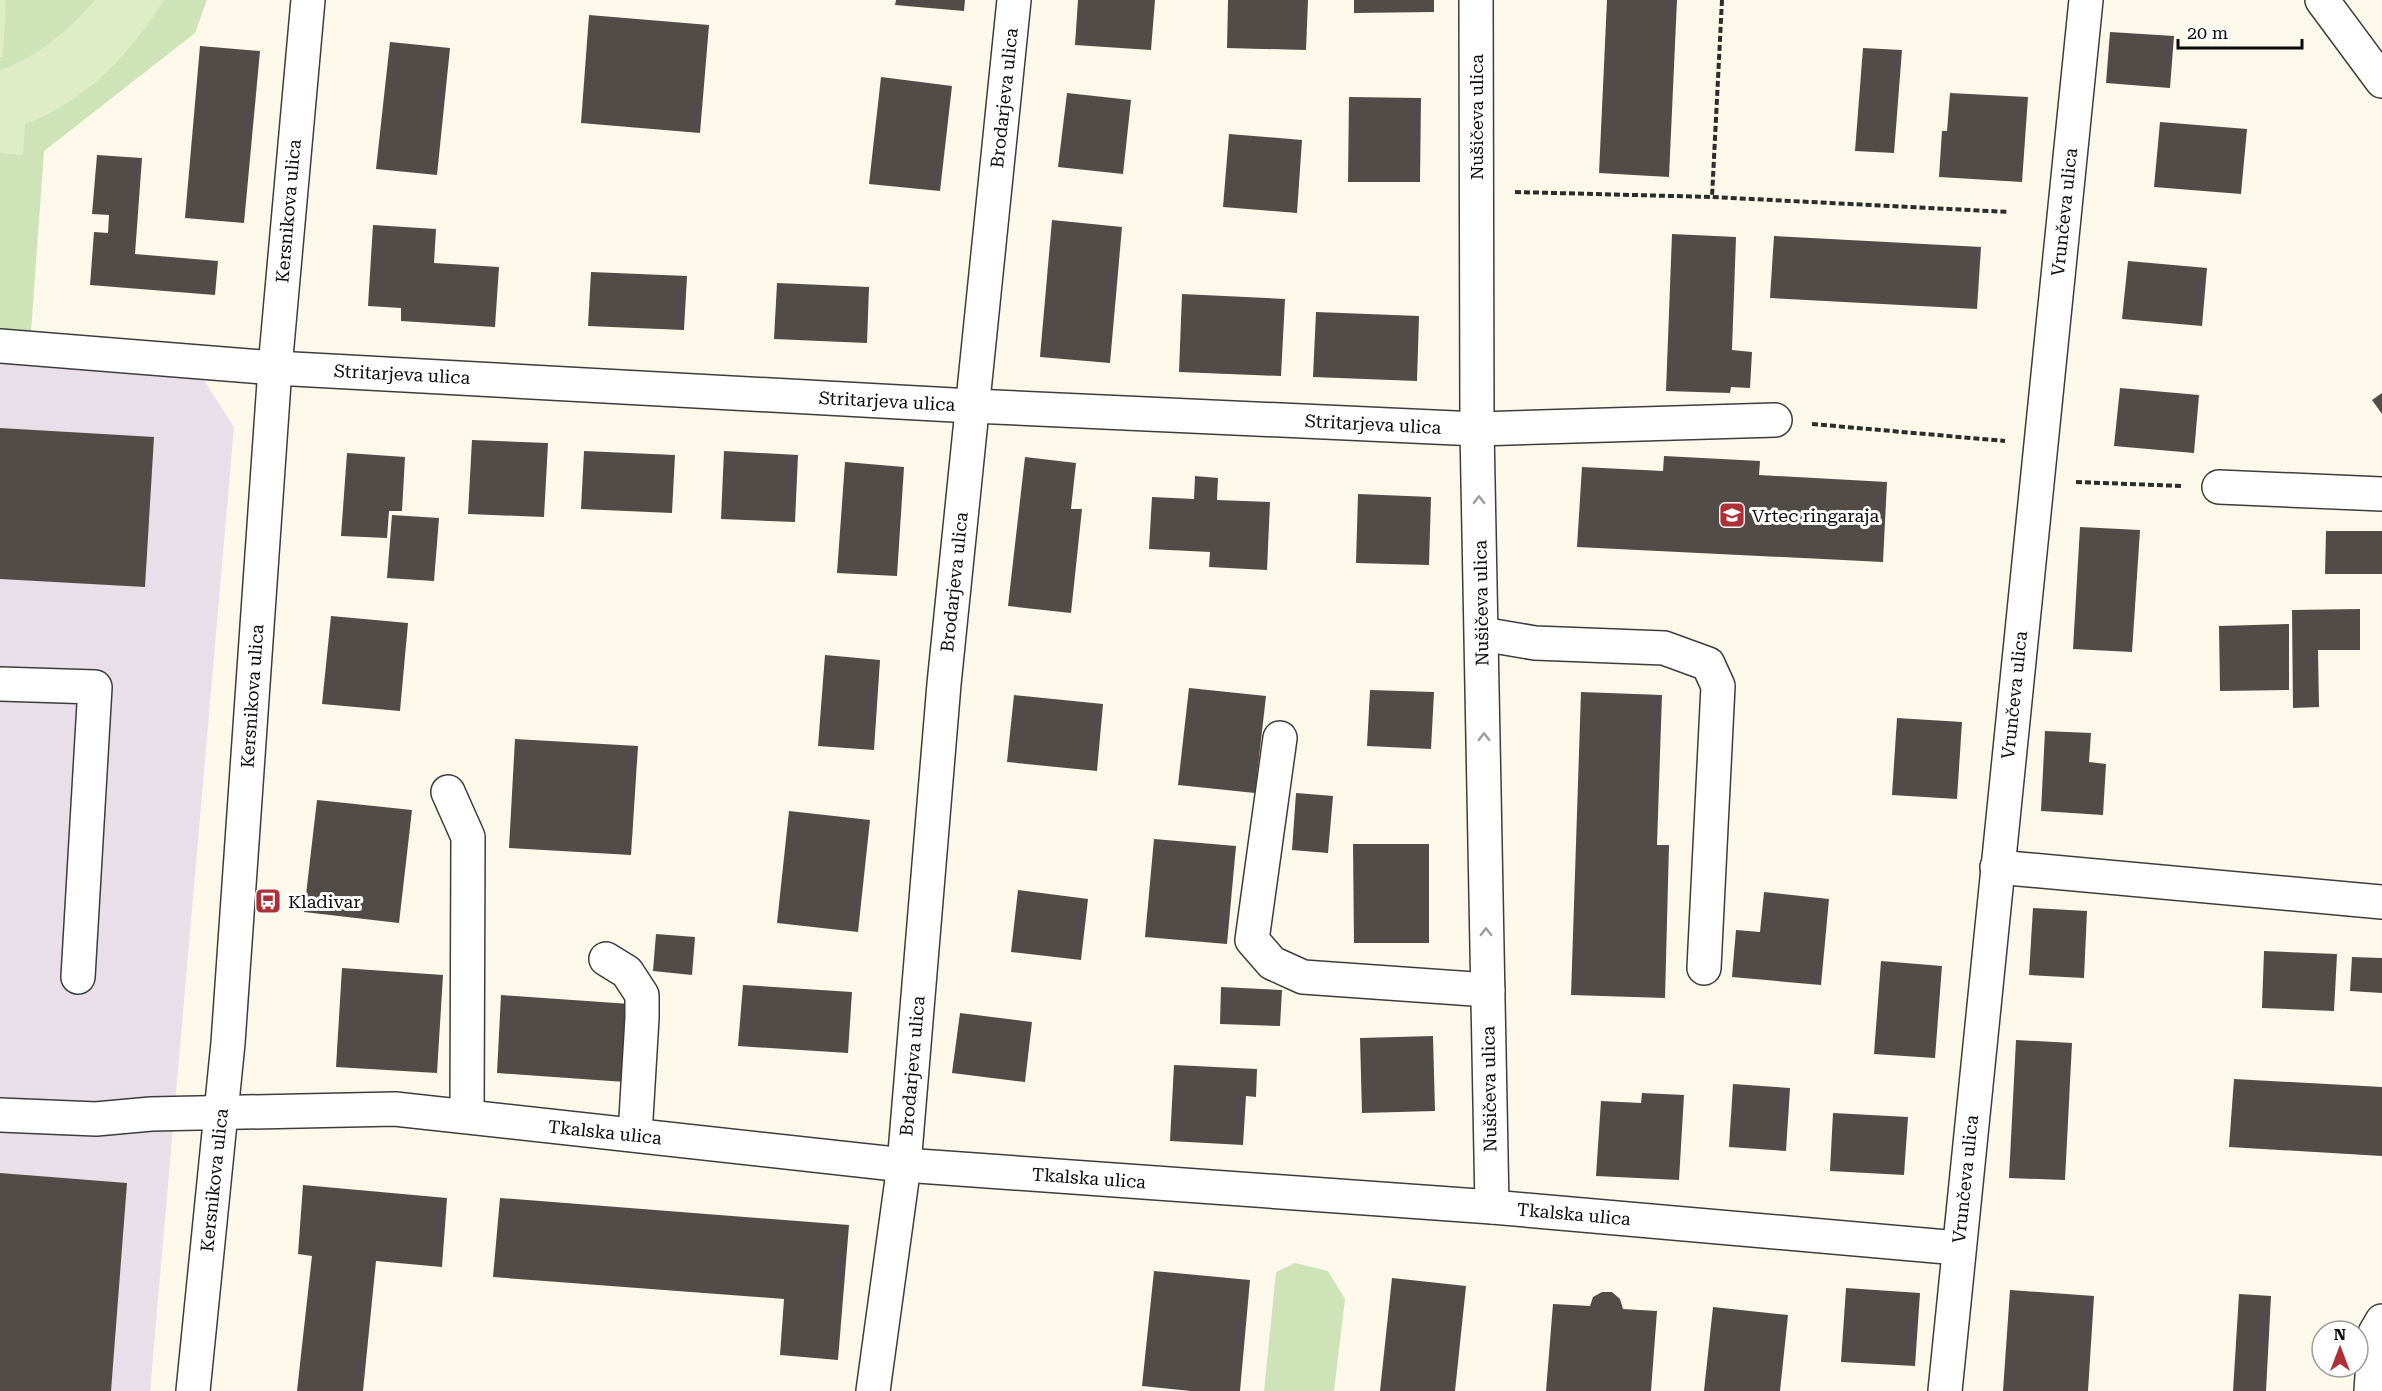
<svg xmlns="http://www.w3.org/2000/svg" width="2382" height="1391" viewBox="0 0 2382 1391" font-family="'Roboto Serif',serif">
<style>
.industrial{fill:#e8dfe9}
.green{fill:#cee3b7}
.pitch{fill:#dfecc8}
.building{fill:#524c48}
.lines{fill:none;stroke-linecap:round;stroke-linejoin:round}
.minor-casing{stroke:#3d3d3d;stroke-width:36}
.path{stroke:#2c2c2c;stroke-width:4;stroke-dasharray:6 3;stroke-linecap:butt}
.minor{stroke:#fff;stroke-width:33}
.oneway{stroke:#9d9d9d}
.labels{text-anchor:middle;dominant-baseline:central;stroke-width:6;stroke-linejoin:round;paint-order:stroke}
.street-label{font-size:18px;fill:#0a0a0a;stroke:#fff}
.poi-label{font-size:18px;fill:#0a0a0a;stroke:#fff;text-anchor:start}
</style>
<rect width="100%" height="100%" fill="#fdf9ea"/>
<path class="industrial" d="M0,330l180,13 54,84 -84,964h-150z"/>
<g class="green">
<path d="M0,0h207l-12,33 -151,118 -13,181 -31,-2z"/>
<path d="M1295,1263l33,8 17,28 -11,92h-70l12,-119z"/>
</g>
<g class="pitch">
<path d="M0,0h6l-3,57h-3z"/>
<path d="M95,0h69c-33,53 -78,102 -139,124l-2,31 -23,-2v-83c38,-13 69,-40 95,-70z"/>
</g>
<g class="building">
<path d="M896,0h69l-1,11 -69,-6z"/>
<path d="M1078,0h77l-4,50 -76,-5z"/>
<path d="M1228,0h80l-2,50 -79,-2z"/>
<path d="M1354,0h80v12l-80,1z"/>
<path d="M1607,0h70l-8,177 -70,-4z"/>
<path d="M589,15l120,10 -9,108 -119,-10z"/>
<path d="M2110,32l64,4 -4,52 -64,-5z"/>
<path d="M390,42l60,6 -13,127 -61,-6z"/>
<path d="M200,46l60,5 -16,172 -59,-5z"/>
<path d="M1863,48l39,2 -8,103 -39,-2z"/>
<path d="M881,77l71,9 -12,105 -71,-7z"/>
<path d="M1067,93l64,7 -8,74 -65,-7z"/>
<path d="M1950,93l78,4 -6,85 -83,-5 3,-46h5z"/>
<path d="M1349,97l72,1 -1,84h-72z"/>
<path d="M2160,122l87,7 -6,65 -87,-7z"/>
<path d="M1229,134l73,6 -5,73 -74,-6z"/>
<path d="M97,155l45,3 -7,96 83,7 -3,34 -125,-10 4,-53 14,1 1,-18 -17,-1z"/>
<path d="M1052,220l70,7 -12,136 -70,-6z"/>
<path d="M373,225l63,4 -2,34 65,4 -4,60 -94,-6v-13l-33,-2z"/>
<path d="M1672,234l64,3 -4,113 20,2 -2,36 -19,-1 -1,6 -64,-2z"/>
<path d="M1774,236l207,11 -4,62 -207,-11z"/>
<path d="M2128,261l79,7 -5,58 -80,-7z"/>
<path d="M591,272l96,4 -3,54 -96,-4z"/>
<path d="M777,283l92,4 -2,56 -93,-4z"/>
<path d="M1182,294l103,5 -4,77 -102,-4z"/>
<path d="M1316,312l103,4 -2,65 -104,-4z"/>
<path d="M2120,388l79,7 -5,58 -80,-7z"/>
<path d="M2382,393v21l-10,-14z"/>
<path d="M0,428l154,9 -9,150 -145,-8z"/>
<path d="M472,440l76,3 -4,74 -76,-3z"/>
<path d="M584,451l91,4 -3,58 -91,-4z"/>
<path d="M724,451l74,4 -3,67 -74,-3z"/>
<path d="M347,453l58,4 -3,54h-13l-2,27 -46,-2z"/>
<path d="M1664,456l96,5 -1,14 128,7 -4,80 -306,-15 5,-80 81,4z"/>
<path d="M1025,457l51,6 -5,46h11l-11,104 -63,-7z"/>
<path d="M845,462l59,5 -7,109 -60,-3z"/>
<path d="M1195,476l23,2 -1,22 53,2 -3,68 -58,-3 1,-15 -61,-3 3,-52 42,2z"/>
<path d="M1358,494l73,3 -2,68 -73,-2z"/>
<path d="M392,515l47,3 -5,63 -47,-3z"/>
<path d="M2080,527l60,3 -8,122 -59,-3z"/>
<path d="M2326,531h56v43h-57z"/>
<path d="M2360,609v41h-42l1,57 -26,1 -1,-98z"/>
<path d="M331,616l77,7 -8,88 -78,-7z"/>
<path d="M2289,624v66l-69,1 -1,-65z"/>
<path d="M825,655l55,5 -6,90 -56,-4z"/>
<path d="M1189,688l77,8 -11,97 -77,-8z"/>
<path d="M1370,690l64,2 -3,57 -64,-3z"/>
<path d="M1581,692l81,3 -5,150h12l-4,153 -94,-3z"/>
<path d="M1014,695l89,9 -6,67 -90,-9z"/>
<path d="M1897,718l65,4 -5,77 -65,-4z"/>
<path d="M2045,731l46,2 -2,29 17,2 -3,51 -62,-4z"/>
<path d="M515,739l123,7 -7,109 -122,-7z"/>
<path d="M1296,793l37,3 -5,57 -36,-3z"/>
<path d="M317,800l95,10 -13,113 -95,-11z"/>
<path d="M789,811l81,9 -12,112 -81,-9z"/>
<path d="M1154,839l82,7 -9,98 -82,-7z"/>
<path d="M1353,844h76v99h-75z"/>
<path d="M1018,890l70,9 -7,61 -70,-8z"/>
<path d="M1764,892l65,7 -8,86 -89,-8 4,-47 24,2z"/>
<path d="M2033,908l54,3 -3,67 -55,-3z"/>
<path d="M656,934l39,3 -3,38 -39,-4z"/>
<path d="M2264,951l73,3 -3,57 -72,-3z"/>
<path d="M2352,957l30,1v35l-32,-2z"/>
<path d="M1881,961l61,5 -7,92 -61,-4z"/>
<path d="M342,968l101,7 -6,98 -101,-6z"/>
<path d="M743,985l109,7 -4,61 -110,-7z"/>
<path d="M1221,987l61,3 -2,36 -60,-2z"/>
<path d="M501,995l129,9 -5,78 -128,-9z"/>
<path d="M960,1013l72,9 -7,60 -73,-9z"/>
<path d="M1433,1036l2,75 -73,2 -2,-75z"/>
<path d="M2016,1040l56,3 -7,137 -56,-2z"/>
<path d="M1174,1065l83,4 -1,28 -10,-1 -3,49 -73,-4z"/>
<path d="M2234,1079l148,8v69l-153,-9z"/>
<path d="M1733,1084l57,4 -4,63 -57,-4z"/>
<path d="M1642,1093l42,2 -5,85 -83,-4 5,-75 40,2z"/>
<path d="M1833,1113l75,4 -4,58 -74,-4z"/>
<path d="M0,1173l127,10 -16,208h-111z"/>
<path d="M303,1185l144,13 -5,69 -66,-6 -13,130h-66l15,-135 -14,-2z"/>
<path d="M500,1198l349,27 -11,135 -58,-5 4,-56 -291,-22z"/>
<path d="M1154,1271l96,9 -10,111h-49l-49,-5z"/>
<path d="M1392,1278l74,8 -11,105h-75z"/>
<path d="M1846,1288l74,5 -5,73 -74,-4z"/>
<path d="M2010,1290l84,6 -6,95h-85z"/>
<path d="M1602,1292h10l8,7 3,10 34,2 -6,80h-105l7,-87 37,2 3,-9z"/>
<path d="M2239,1294l32,2 -5,95h-33z"/>
<path d="M1713,1307l75,8 -8,76h-76z"/>
</g>
<g class="lines">
<defs>
<g id="minor">
<path d="M1476,0l1,429 15,778"/>
<path d="M2322,0l60,81"/>
<path d="M0,346l275,22 697,38 505,23 298,-9"/>
<path d="M2219,487l163,7"/>
<path d="M1482,634l53,9 129,5 44,16 10,22 -14,282"/>
<path d="M0,684l95,3 -17,290"/>
<path d="M1280,738l-28,202 20,23 31,14 185,13"/>
<path d="M448,792l20,45 -1,279"/>
<path d="M1997,867l385,35"/>
<path d="M606,959l21,13 15,23v23l-7,117"/>
<path d="M0,1115l96,4 55,-5 244,-5 509,56 588,42 466,41"/>
<path d="M193,1391l35,-348 47,-675 33,-368"/>
<path d="M873,1391l31,-226 40,-481 70,-684"/>
<path d="M1945,1391l141,-1391"/>
<path d="M2371,1391l4,-58 7,-12"/>
</g>
</defs>
<use href="#minor" class="minor-casing"/>
<g class="path">
<path d="M1722,0l-10,197 297,15"/>
<path d="M1515,192l197,5"/>
<path d="M1812,424l193,17"/>
<path d="M2076,482l106,4"/>
</g>
<use href="#minor" class="minor"/>
</g>
<defs><path id="oneway-chevron" d="M-2-3.5L2.5 0L-2 3.5" fill="none" stroke-width="1.6" stroke-linecap="round" stroke-linejoin="round" transform="scale(1.5)"/></defs>
<g class="oneway">
<use href="#oneway-chevron" transform="translate(1479 500) rotate(-91)"/>
<use href="#oneway-chevron" transform="translate(1484 737) rotate(-91)"/>
<use href="#oneway-chevron" transform="translate(1486 932) rotate(-91)"/>
</g>
<defs>
<symbol id="school-square" viewBox="-11 -11 22 22"><rect x="-9" y="-9" width="18" height="18" rx="4" fill="#ac3035" stroke="#fff"/><path d="M0-5L7-2L0 1L-7-2ZM-4 1L0 2.5L4 1V4Q0 6-4 4Z" fill="#fff"/></symbol>
<symbol id="bus-square" viewBox="-11 -11 22 22"><rect x="-9" y="-9" width="18" height="18" rx="4" fill="#ac3035" stroke="#fff"/><path d="M-5-6H5V4H4V6H2V4H-2V6H-4V4H-5ZM-3.5-4V0h7V-4ZM-3.5 1.2v1.5H-2V1.2ZM2 1.2v1.5H3.5V1.2Z" fill="#fff"/></symbol>
</defs>
<g fill-rule="evenodd">
<use href="#school-square" x="1717" y="500" width="30" height="30"/>
<use href="#bus-square" x="253" y="886" width="30" height="30"/>
</g>
<g class="labels">
<g class="street-label">
<text transform="translate(1004 98) rotate(-84)">Brodarjeva ulica</text>
<text transform="translate(1476 117) rotate(-90)">Nušičeva ulica</text>
<text transform="translate(288 211) rotate(-85)">Kersnikova ulica</text>
<text transform="translate(2064 212) rotate(-84)">Vrunčeva ulica</text>
<text transform="translate(402 374) rotate(3)">Stritarjeva ulica</text>
<text transform="translate(887 401) rotate(3)">Stritarjeva ulica</text>
<text transform="translate(1373 424) rotate(3)">Stritarjeva ulica</text>
<text transform="translate(954 582) rotate(-84)">Brodarjeva ulica</text>
<text transform="translate(1481 603) rotate(-91)">Nušičeva ulica</text>
<text transform="translate(2014 695) rotate(-84)">Vrunčeva ulica</text>
<text transform="translate(252 696) rotate(-86)">Kersnikova ulica</text>
<text transform="translate(912 1066) rotate(-85)">Brodarjeva ulica</text>
<text transform="translate(1489 1089) rotate(-91)">Nušičeva ulica</text>
<text transform="translate(605 1132) rotate(6)">Tkalska ulica</text>
<text transform="translate(1089 1178) rotate(4)">Tkalska ulica</text>
<text transform="translate(1965 1179) rotate(-84)">Vrunčeva ulica</text>
<text transform="translate(214 1180) rotate(-84)">Kersnikova ulica</text>
<text transform="translate(1574 1214) rotate(5)">Tkalska ulica</text>
</g>
<g class="poi-label">
<text x="1752" y="515">Vrtec ringaraja</text>
<text x="288" y="901">Kladivar</text>
</g>
</g>
<g transform="translate(2340 1349)"><circle r="28" fill="#ffffff" stroke="#9d9d9d" stroke-width="1.5"/>
<path d="M0-4.5L10 22L0 15L-10 22Z" fill="#ac3035"/>
<text y="-9" font-size="16" font-weight="bold" text-anchor="middle" fill="#0a0a0a">N</text>
</g>
<path d="M2178 39v9h124v-9" fill="none" stroke="#0a0a0a" stroke-width="3"/>
<text x="2187" y="39" font-size="18" fill="#0a0a0a" stroke="#ffffff" stroke-width="4.5" paint-order="stroke">20 m</text>
</svg>
